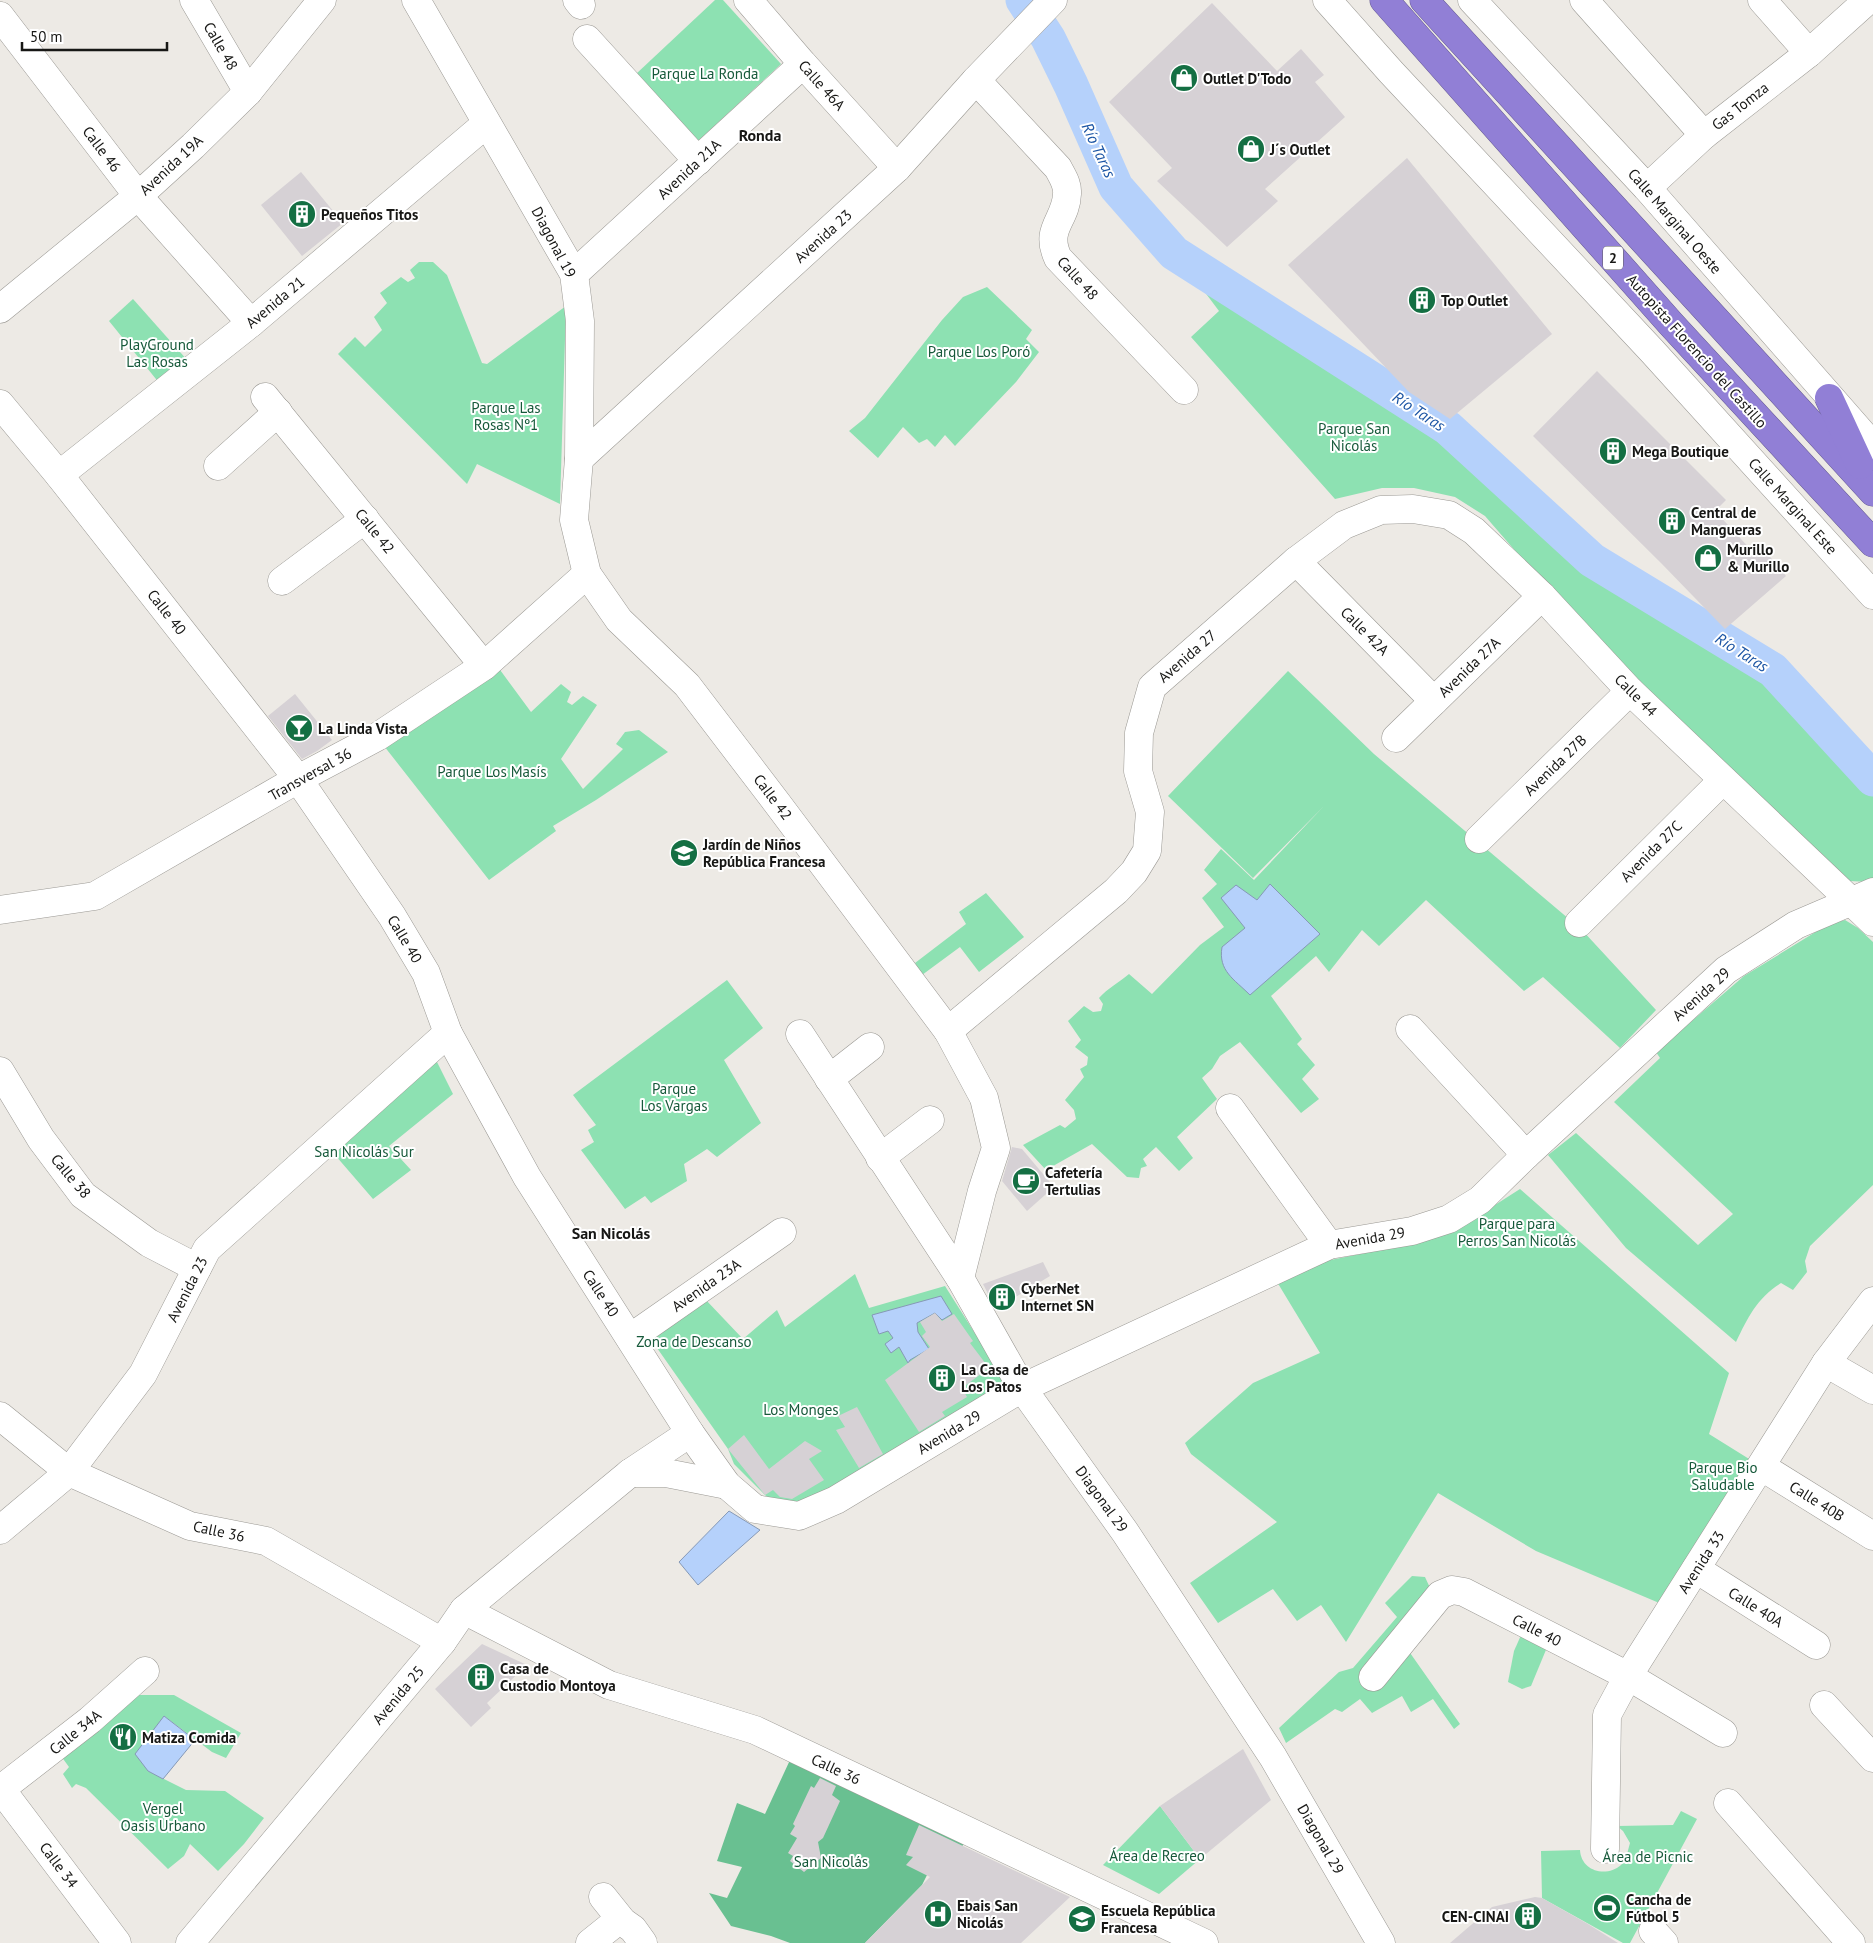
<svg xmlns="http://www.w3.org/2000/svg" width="1873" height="1943" viewBox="0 0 1873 1943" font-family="'PT Sans',sans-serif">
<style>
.green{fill:#8de1b2}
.forest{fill:#69c091}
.water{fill:#b5d1fb;stroke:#8699b6}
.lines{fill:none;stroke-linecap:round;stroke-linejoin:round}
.river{stroke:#b5d1fb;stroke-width:35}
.building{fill:#d6d1d5}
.minor-casing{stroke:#9b9994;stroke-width:29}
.highway-casing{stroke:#665b92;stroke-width:29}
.minor{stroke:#fff;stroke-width:28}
.highway{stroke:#917fd6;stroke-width:28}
.labels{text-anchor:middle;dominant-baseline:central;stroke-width:4;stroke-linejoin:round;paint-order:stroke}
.shield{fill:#fff;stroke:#5d5d5b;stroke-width:1}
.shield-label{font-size:14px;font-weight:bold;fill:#171715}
.street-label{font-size:15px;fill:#171715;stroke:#fff}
.park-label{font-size:15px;fill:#16593a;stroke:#fff}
.poi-label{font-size:15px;font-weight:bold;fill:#171715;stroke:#fff;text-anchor:start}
.neighbourhood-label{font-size:16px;font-weight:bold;fill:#171715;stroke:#fff}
.water-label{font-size:16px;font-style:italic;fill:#1c55a4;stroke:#fff}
</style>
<rect width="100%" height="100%" fill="#edeae5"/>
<g class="green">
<path d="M715,0h8l58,64 -84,78 -61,-68z"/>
<path d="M419,262h14l14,13 35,88 5,1 79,-58 -6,198 -83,-40 -10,20 -129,-130 17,-17 10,10 17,-17 -8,-13 13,-14 -7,-10 21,-16 7,5 7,-4 -5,-8z"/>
<path d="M1213,280l233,149 145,134 153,95 27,15 102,110v98l-3,1 -21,-1 -216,-194 -148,-171 -30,-19 -41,-9h-32l-47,11 -144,-162 28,-26 -15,-20z"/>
<path d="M987,287l45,43 -6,9 13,13 -23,30 -61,64 -10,-11 -10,12 -8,-8 -8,4 -16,-16 -25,31 -29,-27 16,-13 77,-98 21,-23z"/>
<path d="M133,299l55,62 -28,23 -51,-63z"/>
<path d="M495,663l36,49 30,-28 10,8 -4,10 5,3 11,-9 14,9 -36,54 22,30 40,-40 -7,-5 9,-12 14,-2 29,22 -72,48 -43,26 3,5 -67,49 -112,-143z"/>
<path d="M1288,671l86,83 208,176 74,80 -36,38 -77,-71 -19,14 -98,-91 -47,46 -17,-16 -33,42 -13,-16 -45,40 31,43 -5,5 18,21 -13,14 17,20 -18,14 -61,-71 -20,14 -8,13 -10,9 15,21 -40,38 16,21 -14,13 -23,-24 -13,12 4,7 -6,2 -2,10 -12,-1 -35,-33 -46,26 -23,-25 37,-20 5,3 11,-9 -2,-9 -9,-10 19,-23 -4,-8 7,-4 1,-8 -13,-10 6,-7 -13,-19 16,-15 9,6 8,-1 2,-7 -4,-6c9,-10 19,-15 30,-24l23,20 48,-49 24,-18 -22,-29 15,-14 -13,-14 17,-21 33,31 70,-74 -71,72 -85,-82z"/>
<path d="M986,893l38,44 -45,35 -19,-25 -38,28 -7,-12 51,-39 -7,-12z"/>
<path d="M1845,920l13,8 15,14v243l-63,61 -5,15 2,11 -14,18 -12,-7c-24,15 -33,34 -45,59l-110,-94 -78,-93 28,-22 122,112 35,-31 -119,-112 46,-44 -4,-6 88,-76 83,-51z"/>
<path d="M727,980l36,48 -39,32 37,63 -44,34 -10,-8 -23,15 3,17 -36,22 -6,-7 -20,13 -44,-59 13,-8 -6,-12 8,-5 -23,-30z"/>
<path d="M436,1060l17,34 -64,52 22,24 -38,29 -44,-51z"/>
<path d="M1520,1189l209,184 -20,61 53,33 -98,138 -128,-54 -98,-58 -92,149 -25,-37 -24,16 -24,-32 -55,34 -28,-40 87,-61 -86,-68 -6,-11 68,-60 67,-30 -49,-81 124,-25 64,-19z"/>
<path d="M855,1274l14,34 76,-22 62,98 -213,126 -26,-12 -34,-34 -6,-15 -78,-111 55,-39 38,40 34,-29 8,17z"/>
<path d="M1412,1576l13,1 6,13 -23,60 52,74 -6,5 -21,-30 -22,13 -9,-16 -30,17 -12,-14 -18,13 -7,-3 -49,34 -7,-15 60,-56 14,-4 44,-51 -12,-14z"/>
<path d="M1522,1633l26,12 -17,41 -9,3 -14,-7 6,-31z"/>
<path d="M138,1695h36l67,38 -15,25 -14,-6 -48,-36 -16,55 38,19 39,1 39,27 -20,26 -26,27 -28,-27 -6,12 -16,13 -82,-81 -10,-4 -4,4 -9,-14 6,-7 -8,-11z"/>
<path d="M1160,1806l40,53 -41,35 -56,-29z"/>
<path d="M1681,1811l16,8 -67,124h-7l-81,-45 -1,-47 39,-1c1,21 26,28 41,15 5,-4 7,-15 9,-22l-7,-12 -6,-5 56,-1z"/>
</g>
<path class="forest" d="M790,1760l181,79 -8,6 -19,30 -15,-4 -7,14 -57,58h-75l-19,-7 -40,-10 -22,-33 18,5 15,-31 -25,-6 20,-58 28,11z"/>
<g class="water">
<path d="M1270,884l50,50 -70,61c-16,-16 -32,-24 -28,-48l23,-19 -24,-30 15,-13 21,15z"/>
<path d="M941,1296l11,18 -10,6 -7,-7 -18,10 1,9 11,17 -19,11 -2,3 -9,-16 -8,6 -6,-9 8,-6 -5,-7 -9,3 -7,-19z"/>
<path d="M729,1511l31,19 -62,55 -19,-23z"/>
<path d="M164,1716l31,24 -32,39 -15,-8 -13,-17z"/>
</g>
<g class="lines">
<path class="river" d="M1023,0l25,38 23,47 45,102 58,66 274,175 144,132 181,110 100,109"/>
</g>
<g class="building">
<path d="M1212,3l65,68 24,-22 23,26 -9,7 30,35 -80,72 13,12 -51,46 -70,-66 15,-13 -63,-66z"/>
<path d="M1407,158l145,176 -102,85 -41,-27 -121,-127z"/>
<path d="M301,172l42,51 -41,33 -41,-51z"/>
<path d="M1597,371l129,129 -11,11 39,42 7,-7 25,30 -61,53 -64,-66 -128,-127z"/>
<path d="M295,694l37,46 -15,11 -15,8 -34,-43z"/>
<path d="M1012,1147l10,2 32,38 -27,24 -25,-30z"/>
<path d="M1043,1262l7,14 -54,33 -13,-25z"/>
<path d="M935,1313l7,8 12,-7 19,27 -3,2 19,25 -27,20 5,9 -25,15 3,4 -26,16 -34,-52 45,-33 -8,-11 4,-4 -6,-10z"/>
<path d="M857,1407l26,47 -24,14 -23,-38 9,-3 -7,-11z"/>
<path d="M744,1435l25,34 36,-28 17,10 -13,8 15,21 -32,19 -12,-2 -7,-7 -8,5 -37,-46z"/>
<path d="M482,1644l45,21 -40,38 4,5 -20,19 -36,-38z"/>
<path d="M1243,1749l28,51 -71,59 -40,-53z"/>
<path d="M820,1778l16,8 -4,9 8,6 -17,37 -5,4 3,16 -17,14 -14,-11 3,-5 -5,-3 9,-15 -7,-4 5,-8 -2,-2 18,-38 3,2z"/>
<path d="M919,1825l151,72 -49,46h-156l65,-66 -24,-12 7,-8 -7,-2z"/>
<path d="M1535,1897l7,1 46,26 30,19h-168l42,-36z"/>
</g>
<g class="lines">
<defs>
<g id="minor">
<path d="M194,0l54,92"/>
<path d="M416,0l158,274 6,47 -1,138 -5,61 13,54 32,46 68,65 90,118 171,228 36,67 12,50 -14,43 -22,87 62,110 103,144 148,225 108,186"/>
<path d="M577,0l4,5"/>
<path d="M748,0l55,64 94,104"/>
<path d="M1327,0l64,72 261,279 221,244"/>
<path d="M1472,0l175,188 226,258"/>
<path d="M1584,0l120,135 105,-82 59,-53"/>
<path d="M1762,0l47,53"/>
<path d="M0,16l138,180 113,127"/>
<path d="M587,39l111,122"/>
<path d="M976,80l82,88c4,8 10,16 9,26 -1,27 -23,34 -9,64l126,132"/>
<path d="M1647,188l57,-53"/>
<path d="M574,274l229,-210"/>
<path d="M0,309l138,-113 55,-50 55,-54 74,-92"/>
<path d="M265,397l219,269"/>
<path d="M0,404l59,71 239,304 94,137 34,57 22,60 79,144 163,256 37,52 28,24 44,7 37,-16 186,-112 307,-143 83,-14 37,-12 31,-19 46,-45 200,-185 70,-45 77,-33"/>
<path d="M579,459l318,-291 79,-88 77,-80"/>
<path d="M218,466l60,-54"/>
<path d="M59,475l192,-152 235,-199"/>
<path d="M1296,561l138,140"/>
<path d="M282,581l83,-62"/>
<path d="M1396,738l146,-142"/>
<path d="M1479,839l151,-148"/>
<path d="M0,910l95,-14 203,-117 79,-42 107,-71 103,-92"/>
<path d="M1579,923l144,-143"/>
<path d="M1410,1029l116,126"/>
<path d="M948,1031l168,-140 18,-19 13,-21 3,-39 -12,-41 1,-38 13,-46 144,-126 48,-36 37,-15 32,-1 36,6 25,16 68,65 88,95 243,231"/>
<path d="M800,1034l160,244"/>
<path d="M0,1071l41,68 42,56 66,48 48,25"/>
<path d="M829,1079l41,-32"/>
<path d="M1230,1108l99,137"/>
<path d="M880,1158l50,-38"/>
<path d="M630,1338l152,-106"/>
<path d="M1826,1363l47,27"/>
<path d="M0,1416l69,56 121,54 76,15 176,101"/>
<path d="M1762,1467l111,69"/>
<path d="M630,1473h36l61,12"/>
<path d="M0,1530l69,-58 74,-98 64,-125 241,-216"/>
<path d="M1696,1569l120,76"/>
<path d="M464,1610l145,75 146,45 449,213"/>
<path d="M1373,1677l67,-82 12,-5 12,2 164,84 95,57"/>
<path d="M1824,1705l49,53"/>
<path d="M0,1788l117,155"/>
<path d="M1,1789l89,-69 55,-49"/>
<path d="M1728,1803l123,140"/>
<path d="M1605,1849l2,-134 21,-39 198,-313 47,-62"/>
<path d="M603,1897l20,25 10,7 10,14"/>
<path d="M1653,1931l11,12"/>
<path d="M190,1943l252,-301 22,-32 166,-137 60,-40"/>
<path d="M590,1943l25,-20 8,-1"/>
</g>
<g id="highway">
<path d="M1384,0l287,324 202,219"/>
<path d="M1424,0l449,492"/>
<path d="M1829,398l31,67"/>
</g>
</defs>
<use href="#minor" class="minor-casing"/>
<use href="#highway" class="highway-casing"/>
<use href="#minor" class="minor"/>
<use href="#highway" class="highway"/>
</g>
<defs>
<symbol id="shop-disc" viewBox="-11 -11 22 22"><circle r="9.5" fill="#146f43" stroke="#fff"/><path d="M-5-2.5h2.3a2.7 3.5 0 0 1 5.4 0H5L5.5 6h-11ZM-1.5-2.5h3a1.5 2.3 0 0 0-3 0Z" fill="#fff"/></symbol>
<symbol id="building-disc" viewBox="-11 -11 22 22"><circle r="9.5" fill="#146f43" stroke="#fff"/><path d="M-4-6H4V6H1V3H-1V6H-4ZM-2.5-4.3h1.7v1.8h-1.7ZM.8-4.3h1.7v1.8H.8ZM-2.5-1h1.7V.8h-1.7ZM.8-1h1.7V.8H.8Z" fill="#fff"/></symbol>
<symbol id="bar-disc" viewBox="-11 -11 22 22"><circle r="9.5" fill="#146f43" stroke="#fff"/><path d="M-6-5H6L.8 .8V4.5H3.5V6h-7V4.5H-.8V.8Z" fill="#fff"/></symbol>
<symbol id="school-disc" viewBox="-11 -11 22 22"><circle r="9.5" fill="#146f43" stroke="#fff"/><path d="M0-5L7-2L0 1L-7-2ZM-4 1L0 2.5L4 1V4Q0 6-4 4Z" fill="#fff"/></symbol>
<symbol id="cafe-disc" viewBox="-11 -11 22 22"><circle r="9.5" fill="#146f43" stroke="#fff"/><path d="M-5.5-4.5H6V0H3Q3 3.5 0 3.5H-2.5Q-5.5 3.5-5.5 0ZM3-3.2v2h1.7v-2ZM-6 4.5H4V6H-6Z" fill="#fff"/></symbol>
<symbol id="restaurant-disc" viewBox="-11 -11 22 22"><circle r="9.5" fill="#146f43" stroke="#fff"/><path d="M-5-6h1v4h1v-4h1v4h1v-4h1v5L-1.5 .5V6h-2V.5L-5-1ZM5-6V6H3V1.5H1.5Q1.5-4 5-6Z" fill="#fff"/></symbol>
<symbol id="stadium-disc" viewBox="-11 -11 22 22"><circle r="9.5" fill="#146f43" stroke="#fff"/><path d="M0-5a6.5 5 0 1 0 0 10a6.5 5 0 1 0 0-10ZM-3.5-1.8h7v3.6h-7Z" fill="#fff"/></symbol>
<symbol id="hospital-disc" viewBox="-11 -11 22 22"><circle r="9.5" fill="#146f43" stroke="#fff"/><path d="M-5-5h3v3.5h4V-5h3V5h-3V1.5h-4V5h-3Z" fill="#fff"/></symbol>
</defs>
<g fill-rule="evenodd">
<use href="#shop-disc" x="1168" y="62" width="32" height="32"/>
<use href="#shop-disc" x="1235" y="133" width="32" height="32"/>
<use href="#building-disc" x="286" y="198" width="32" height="32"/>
<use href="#building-disc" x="1406" y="284" width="32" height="32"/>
<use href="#building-disc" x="1597" y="435" width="32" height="32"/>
<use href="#building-disc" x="1656" y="505" width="32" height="32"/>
<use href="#shop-disc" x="1692" y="542" width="32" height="32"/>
<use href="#bar-disc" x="283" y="712" width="32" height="32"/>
<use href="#school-disc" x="668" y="837" width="32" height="32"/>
<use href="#cafe-disc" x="1010" y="1165" width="32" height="32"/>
<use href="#building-disc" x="986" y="1281" width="32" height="32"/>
<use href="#building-disc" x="926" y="1362" width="32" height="32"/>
<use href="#building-disc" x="465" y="1661" width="32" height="32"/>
<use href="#restaurant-disc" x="107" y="1721" width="32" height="32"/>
<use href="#stadium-disc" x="1591" y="1892" width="32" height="32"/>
<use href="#hospital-disc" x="922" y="1898" width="32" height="32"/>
<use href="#building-disc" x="1512" y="1900" width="32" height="32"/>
<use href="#school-disc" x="1066" y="1903" width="32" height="32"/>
</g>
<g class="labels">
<rect class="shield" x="1603" y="246.5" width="20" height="23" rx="4"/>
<g class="shield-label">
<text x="1613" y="258">2</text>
</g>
<g class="street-label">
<text transform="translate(221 46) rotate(60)">Calle 48</text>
<text transform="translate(822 85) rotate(48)">Calle 46A</text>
<text transform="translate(1740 106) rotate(-38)">Gas Tomza</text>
<text transform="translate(102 149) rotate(53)">Calle 46</text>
<text transform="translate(171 165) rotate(-43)">Avenida 19A</text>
<text transform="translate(689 169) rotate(-43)">Avenida 21A</text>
<text transform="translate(1675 221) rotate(49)">Calle Marginal Oeste</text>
<text transform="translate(823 236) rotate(-42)">Avenida 23</text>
<text transform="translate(554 242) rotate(62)">Diagonal 19</text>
<text transform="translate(1078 278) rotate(48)">Calle 48</text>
<text transform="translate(275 302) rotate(-40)">Avenida 21</text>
<text transform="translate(1697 351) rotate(48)">Autopista Florencio del Castillo</text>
<text transform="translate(1793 506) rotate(48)">Calle Marginal Este</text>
<text transform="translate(375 531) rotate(51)">Calle 42</text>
<text transform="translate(167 612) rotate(52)">Calle 40</text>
<text transform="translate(1365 631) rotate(45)">Calle 42A</text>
<text transform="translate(1187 656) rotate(-41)">Avenida 27</text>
<text transform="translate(1469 667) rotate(-44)">Avenida 27A</text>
<text transform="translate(1636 695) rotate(45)">Calle 44</text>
<text transform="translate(1555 765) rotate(-44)">Avenida 27B</text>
<text transform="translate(310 774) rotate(-29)">Transversal 36</text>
<text transform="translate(773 797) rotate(53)">Calle 42</text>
<text transform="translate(1651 851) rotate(-45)">Avenida 27C</text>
<text transform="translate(405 939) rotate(59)">Calle 40</text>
<text transform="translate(1701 994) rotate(-42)">Avenida 29</text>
<text transform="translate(71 1176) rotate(50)">Calle 38</text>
<text transform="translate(1370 1238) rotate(-10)">Avenida 29</text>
<text transform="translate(706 1285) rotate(-35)">Avenida 23A</text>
<text transform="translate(187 1289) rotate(-63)">Avenida 23</text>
<text transform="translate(601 1293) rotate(57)">Calle 40</text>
<text transform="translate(949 1432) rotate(-31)">Avenida 29</text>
<text transform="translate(1102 1499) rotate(54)">Diagonal 29</text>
<text transform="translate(1817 1501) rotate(32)">Calle 40B</text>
<text transform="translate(219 1531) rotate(12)">Calle 36</text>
<text transform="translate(1701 1562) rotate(-57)">Avenida 33</text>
<text transform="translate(1756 1607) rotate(32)">Calle 40A</text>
<text transform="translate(1537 1630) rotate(27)">Calle 40</text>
<text transform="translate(398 1695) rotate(-50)">Avenida 25</text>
<text transform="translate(75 1732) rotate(-39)">Calle 34A</text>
<text transform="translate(836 1769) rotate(25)">Calle 36</text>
<text transform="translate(1321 1839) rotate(60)">Diagonal 29</text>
<text transform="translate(59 1865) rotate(53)">Calle 34</text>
</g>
<g class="park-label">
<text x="705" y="73">Parque La Ronda</text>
<text x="157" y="344">PlayGround<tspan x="157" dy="17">Las Rosas</tspan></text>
<text x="979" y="351">Parque Los Poró</text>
<text x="506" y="407">Parque Las<tspan x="506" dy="17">Rosas Nº1</tspan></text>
<text x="1354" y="428">Parque San<tspan x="1354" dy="17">Nicolás</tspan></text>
<text x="492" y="771">Parque Los Masís</text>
<text x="674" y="1088">Parque<tspan x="674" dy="17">Los Vargas</tspan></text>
<text x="364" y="1151">San Nicolás Sur</text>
<text x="1517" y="1223">Parque para<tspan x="1517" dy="17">Perros San Nicolás</tspan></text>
<text x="694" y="1341">Zona de Descanso</text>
<text x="801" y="1409">Los Monges</text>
<text x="1723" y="1467">Parque Bio<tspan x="1723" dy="17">Saludable</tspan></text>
<text x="163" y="1808">Vergel<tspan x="163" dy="17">Oasis Urbano</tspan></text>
<text x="1157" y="1855">Área de Recreo</text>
<text x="1648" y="1856">Área de Picnic</text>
<text x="831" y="1861">San Nicolás</text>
</g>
<g class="poi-label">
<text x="1203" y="78">Outlet D'Todo</text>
<text x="1270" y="149">J´s Outlet</text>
<text x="321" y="214">Pequeños Titos</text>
<text x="1441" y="300">Top Outlet</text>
<text x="1632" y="451">Mega Boutique</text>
<text x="1691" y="512">Central de<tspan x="1691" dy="17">Mangueras</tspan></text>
<text x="1727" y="549">Murillo<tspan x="1727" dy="17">&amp; Murillo</tspan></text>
<text x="318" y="728">La Linda Vista</text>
<text x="703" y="844">Jardín de Niños<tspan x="703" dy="17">República Francesa</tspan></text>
<text x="1045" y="1172">Cafetería<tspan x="1045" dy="17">Tertulias</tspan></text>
<text x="1021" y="1288">CyberNet<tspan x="1021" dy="17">Internet SN</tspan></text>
<text x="961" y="1369">La Casa de<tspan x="961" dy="17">Los Patos</tspan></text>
<text x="500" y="1668">Casa de<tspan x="500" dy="17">Custodio Montoya</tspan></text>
<text x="142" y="1737">Matiza Comida</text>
<text x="1626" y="1899">Cancha de<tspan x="1626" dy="17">Fútbol 5</tspan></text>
<text x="957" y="1905">Ebais San<tspan x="957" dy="17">Nicolás</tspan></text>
<text x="1101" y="1910">Escuela República<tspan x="1101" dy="17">Francesa</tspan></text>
<text x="1509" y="1916" text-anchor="end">CEN-CINAI</text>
</g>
<g class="neighbourhood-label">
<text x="760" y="135">Ronda</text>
<text x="611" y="1233">San Nicolás</text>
</g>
<g class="water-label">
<text transform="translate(1099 150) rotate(65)">Río Taras</text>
<text transform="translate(1419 411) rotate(33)">Río Taras</text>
<text transform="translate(1742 652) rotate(32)">Río Taras</text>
</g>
</g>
<path d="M22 42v8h145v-8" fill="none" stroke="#171715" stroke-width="2.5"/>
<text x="30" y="42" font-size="15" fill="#171715" stroke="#ffffff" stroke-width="4" paint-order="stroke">50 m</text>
</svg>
